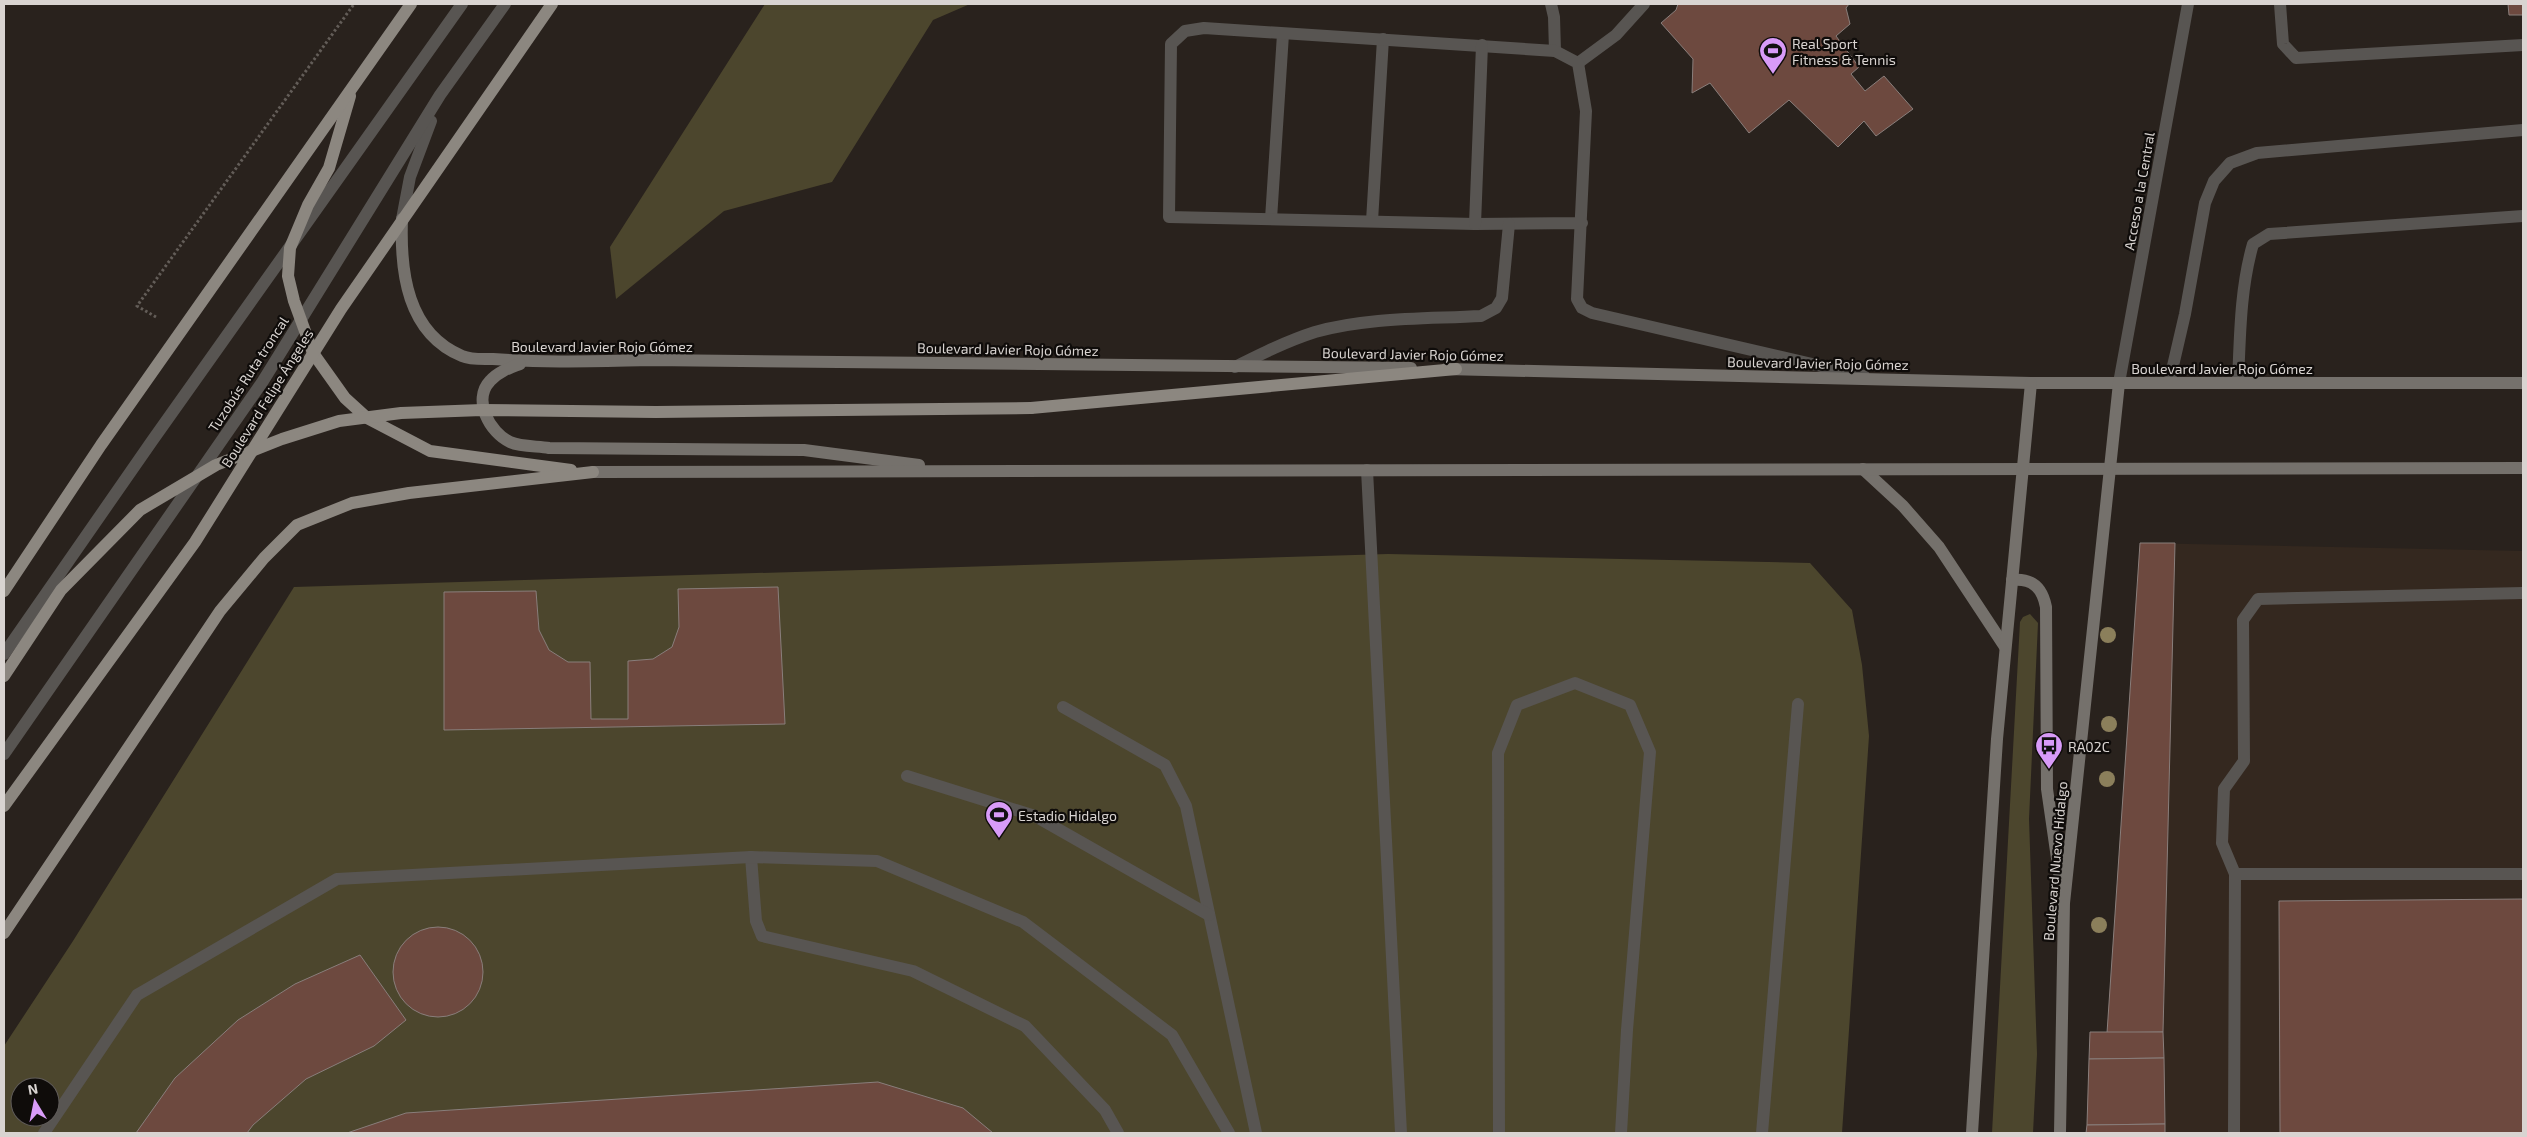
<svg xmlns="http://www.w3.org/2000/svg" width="2527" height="1137" viewBox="0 0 2527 1137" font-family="'Exo 2',sans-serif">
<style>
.built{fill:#34281f}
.green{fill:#4c462d;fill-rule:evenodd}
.building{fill:#6d493f;stroke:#897e7b}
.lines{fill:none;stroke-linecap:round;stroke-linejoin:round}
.path{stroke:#635d58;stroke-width:3;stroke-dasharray:2.5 2.5;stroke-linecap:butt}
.lane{stroke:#585552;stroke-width:12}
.street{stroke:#585552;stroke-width:12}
.secondary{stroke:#75716c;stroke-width:12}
.primary{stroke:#8c8780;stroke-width:12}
.primary-bridge{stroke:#8c8780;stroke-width:12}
.tree{fill:#8b7f5b}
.labels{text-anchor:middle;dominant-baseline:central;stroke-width:4.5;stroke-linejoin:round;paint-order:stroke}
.poi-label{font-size:14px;fill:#d9d4d1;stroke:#0f0c0a;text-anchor:start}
.street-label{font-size:14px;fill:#d9d4d1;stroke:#0f0c0a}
</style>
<rect width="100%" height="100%" fill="#29221d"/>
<path class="built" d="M2140,543l383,8v582h-437l4,-101h17z"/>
<g class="green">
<path d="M765,4h205l-37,16 -101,162 -108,29 -108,88 -6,-52z"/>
<path d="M1388,554l422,9 42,47 10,55 7,71 -27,397h-1838v-87l69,-105 221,-354zM20,1087h30v30h-30z"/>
<path d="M2030,614l8,9 -9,196 8,235 -4,79h-41l28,-511 3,-5z"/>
</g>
<g class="building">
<path d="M1678,4h171l-3,4 4,16 -14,12 23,31 -8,7 14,17 19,-15 29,33 -37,27 -12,-15 -26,26 -49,-47 -40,33 -39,-50 -18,10 1,-34 -32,-36 15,-13z"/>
<path d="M2508,4h15v11h-14z"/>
<path d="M2140,543h35l-12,489 -56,1z"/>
<path d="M778,587l7,137 -341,6v-138l92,-1 3,39 10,20 19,12h22l1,57h37v-58l25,-2 19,-12 7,-20 -1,-38z"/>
<path d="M2523,899v234h-243l-1,-232z"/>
<circle cx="438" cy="972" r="45"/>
<path d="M360,955l46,65 -32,26 -68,33 -53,46 -6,8h-111l39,-55 63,-58 57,-36z"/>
<path d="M2090,1032h73l1,26 -75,1z"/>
<path d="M2164,1058l1,66 -78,1 2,-66z"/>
<path d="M878,1082l85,26 30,25h-646l59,-20z"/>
<path d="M2165,1124v9h-79l1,-8z"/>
</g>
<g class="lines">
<path class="path" d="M156,317l-19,-11 217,-302"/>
<g class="lane">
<path d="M1551,4l3,13 1,34"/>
<path d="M2280,4l3,40 13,14 227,-13"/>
<path d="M1578,63l38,-28 28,-31"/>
<path d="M402,219l8,-42 21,-56"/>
<path d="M1271,219l12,-185"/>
<path d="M1372,221l11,-182"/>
<path d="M1582,223l-107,1 -306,-7 2,-173 14,-13 19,-3 351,23 23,12 8,48 -9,188 5,9 10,5 272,63"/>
<path d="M1475,224l7,-179"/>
<path d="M1235,367c26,-13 52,-26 80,-35 53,-15 112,-13 166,-16l15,-8 6,-10 7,-74"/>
<path d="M2169,383l16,-69 20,-111 9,-22 16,-18 27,-10 266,-23"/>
<path d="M2238,383c2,-46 2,-94 15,-139l16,-10 254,-18"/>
<path d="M1367,470l34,663"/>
<path d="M4,654l148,-213 310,-437"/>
<path d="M1063,707l102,58 21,41 70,327"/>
<path d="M4,754l259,-373 177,-286 65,-91"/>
<path d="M907,776l128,40 174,99"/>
<path d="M751,857l5,64 6,15 151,35 112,55 80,84 13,23"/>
<path d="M2235,874l-13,-31 2,-54 20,-28 -1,-141 15,-21 265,-6"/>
<path d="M44,1133l93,-138 200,-116 414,-22 126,4 146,61 149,113 57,98"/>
<path d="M1499,1133l-1,-380 19,-48 58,-22 55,22 20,47 -23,278 -6,103"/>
<path d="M1762,1133l36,-429"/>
<path d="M2234,1133l1,-259h288"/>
</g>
<path class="street" d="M2119,383l69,-379"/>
<g class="secondary">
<path d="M402,219c-2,53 5,114 60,137 9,4 22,3 31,3 52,4 104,2 157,1l761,8"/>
<path d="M520,364c-11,4 -22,8 -30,17 -18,19 0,52 20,61 11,5 28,4 39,6l255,2 115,15"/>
<path d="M1446,369l585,14h492"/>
<path d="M1863,469l40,37 36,41 66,100"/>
<path d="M593,472l1930,-4"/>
<path d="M2012,580c20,-2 30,7 34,27l1,182 14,97"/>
<path d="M1972,1133l25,-394 34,-356"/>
<path d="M2060,1133l4,-230 55,-520"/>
</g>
<g class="primary">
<path d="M350,96l-21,72 -21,37 -18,43 -2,28 6,25 19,52 32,45 22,20 63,33 141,19"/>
<path d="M1031,408l425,-39"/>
<path d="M4,591l97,-146 310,-441"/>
<path d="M4,806l191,-264 146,-233 211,-305"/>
<path d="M4,933l216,-322 44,-53 33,-33 55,-22 57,-10 184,-21"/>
</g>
<path class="primary-bridge" d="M4,676l57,-86 79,-80 76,-45 66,-26 57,-18 62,-8 81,-3 174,2 375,-4"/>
</g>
<g class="tree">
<circle cx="2108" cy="635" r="8"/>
<circle cx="2109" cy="724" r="8"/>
<circle cx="2107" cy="779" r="8"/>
<circle cx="2099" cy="925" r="8"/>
</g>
<defs>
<symbol id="stadium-pin" viewBox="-11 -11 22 30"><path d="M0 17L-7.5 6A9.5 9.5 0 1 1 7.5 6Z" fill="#d89bf8" stroke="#0f0c0a"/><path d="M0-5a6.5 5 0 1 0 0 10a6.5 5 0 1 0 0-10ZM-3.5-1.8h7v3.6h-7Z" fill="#111"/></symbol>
<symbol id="bus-pin" viewBox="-11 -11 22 30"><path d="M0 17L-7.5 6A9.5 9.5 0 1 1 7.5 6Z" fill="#d89bf8" stroke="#0f0c0a"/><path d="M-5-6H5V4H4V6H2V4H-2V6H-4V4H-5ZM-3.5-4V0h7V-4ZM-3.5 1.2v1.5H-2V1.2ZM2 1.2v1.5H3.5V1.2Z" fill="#111"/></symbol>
</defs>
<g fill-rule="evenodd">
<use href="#stadium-pin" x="1757" y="35" width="32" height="43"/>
<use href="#bus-pin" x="2033" y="730" width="32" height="43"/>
<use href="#stadium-pin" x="983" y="799" width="32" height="43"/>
</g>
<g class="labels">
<g class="poi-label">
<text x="1792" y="43">Real Sport<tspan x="1792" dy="16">Fitness &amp; Tennis</tspan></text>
<text x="2068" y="746">RA02C</text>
<text x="1018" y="815">Estadio Hidalgo</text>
</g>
<g class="street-label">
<text transform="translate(2139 191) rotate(-80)">Acceso a la Central</text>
<text x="602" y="346">Boulevard Javier Rojo Gómez</text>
<text transform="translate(1008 349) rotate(1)">Boulevard Javier Rojo Gómez</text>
<text transform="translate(1413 354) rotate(1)">Boulevard Javier Rojo Gómez</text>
<text transform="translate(1818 363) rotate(1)">Boulevard Javier Rojo Gómez</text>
<text x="2222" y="368">Boulevard Javier Rojo Gómez</text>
<text transform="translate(248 374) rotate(-57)">Tuzobús Ruta troncal</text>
<text transform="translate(267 398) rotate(-58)">Boulevard Felipe Ángeles</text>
<text transform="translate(2055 861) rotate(-85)">Boulevard Nuevo Hidalgo</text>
</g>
</g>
<rect width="2527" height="1137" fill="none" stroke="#d9d4d1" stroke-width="10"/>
<g transform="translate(35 1102) rotate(350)"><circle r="24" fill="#0f0c0a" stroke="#605c5a"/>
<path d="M0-4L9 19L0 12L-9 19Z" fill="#d89bf8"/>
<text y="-8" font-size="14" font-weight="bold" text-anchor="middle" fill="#d9d4d1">N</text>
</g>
</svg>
